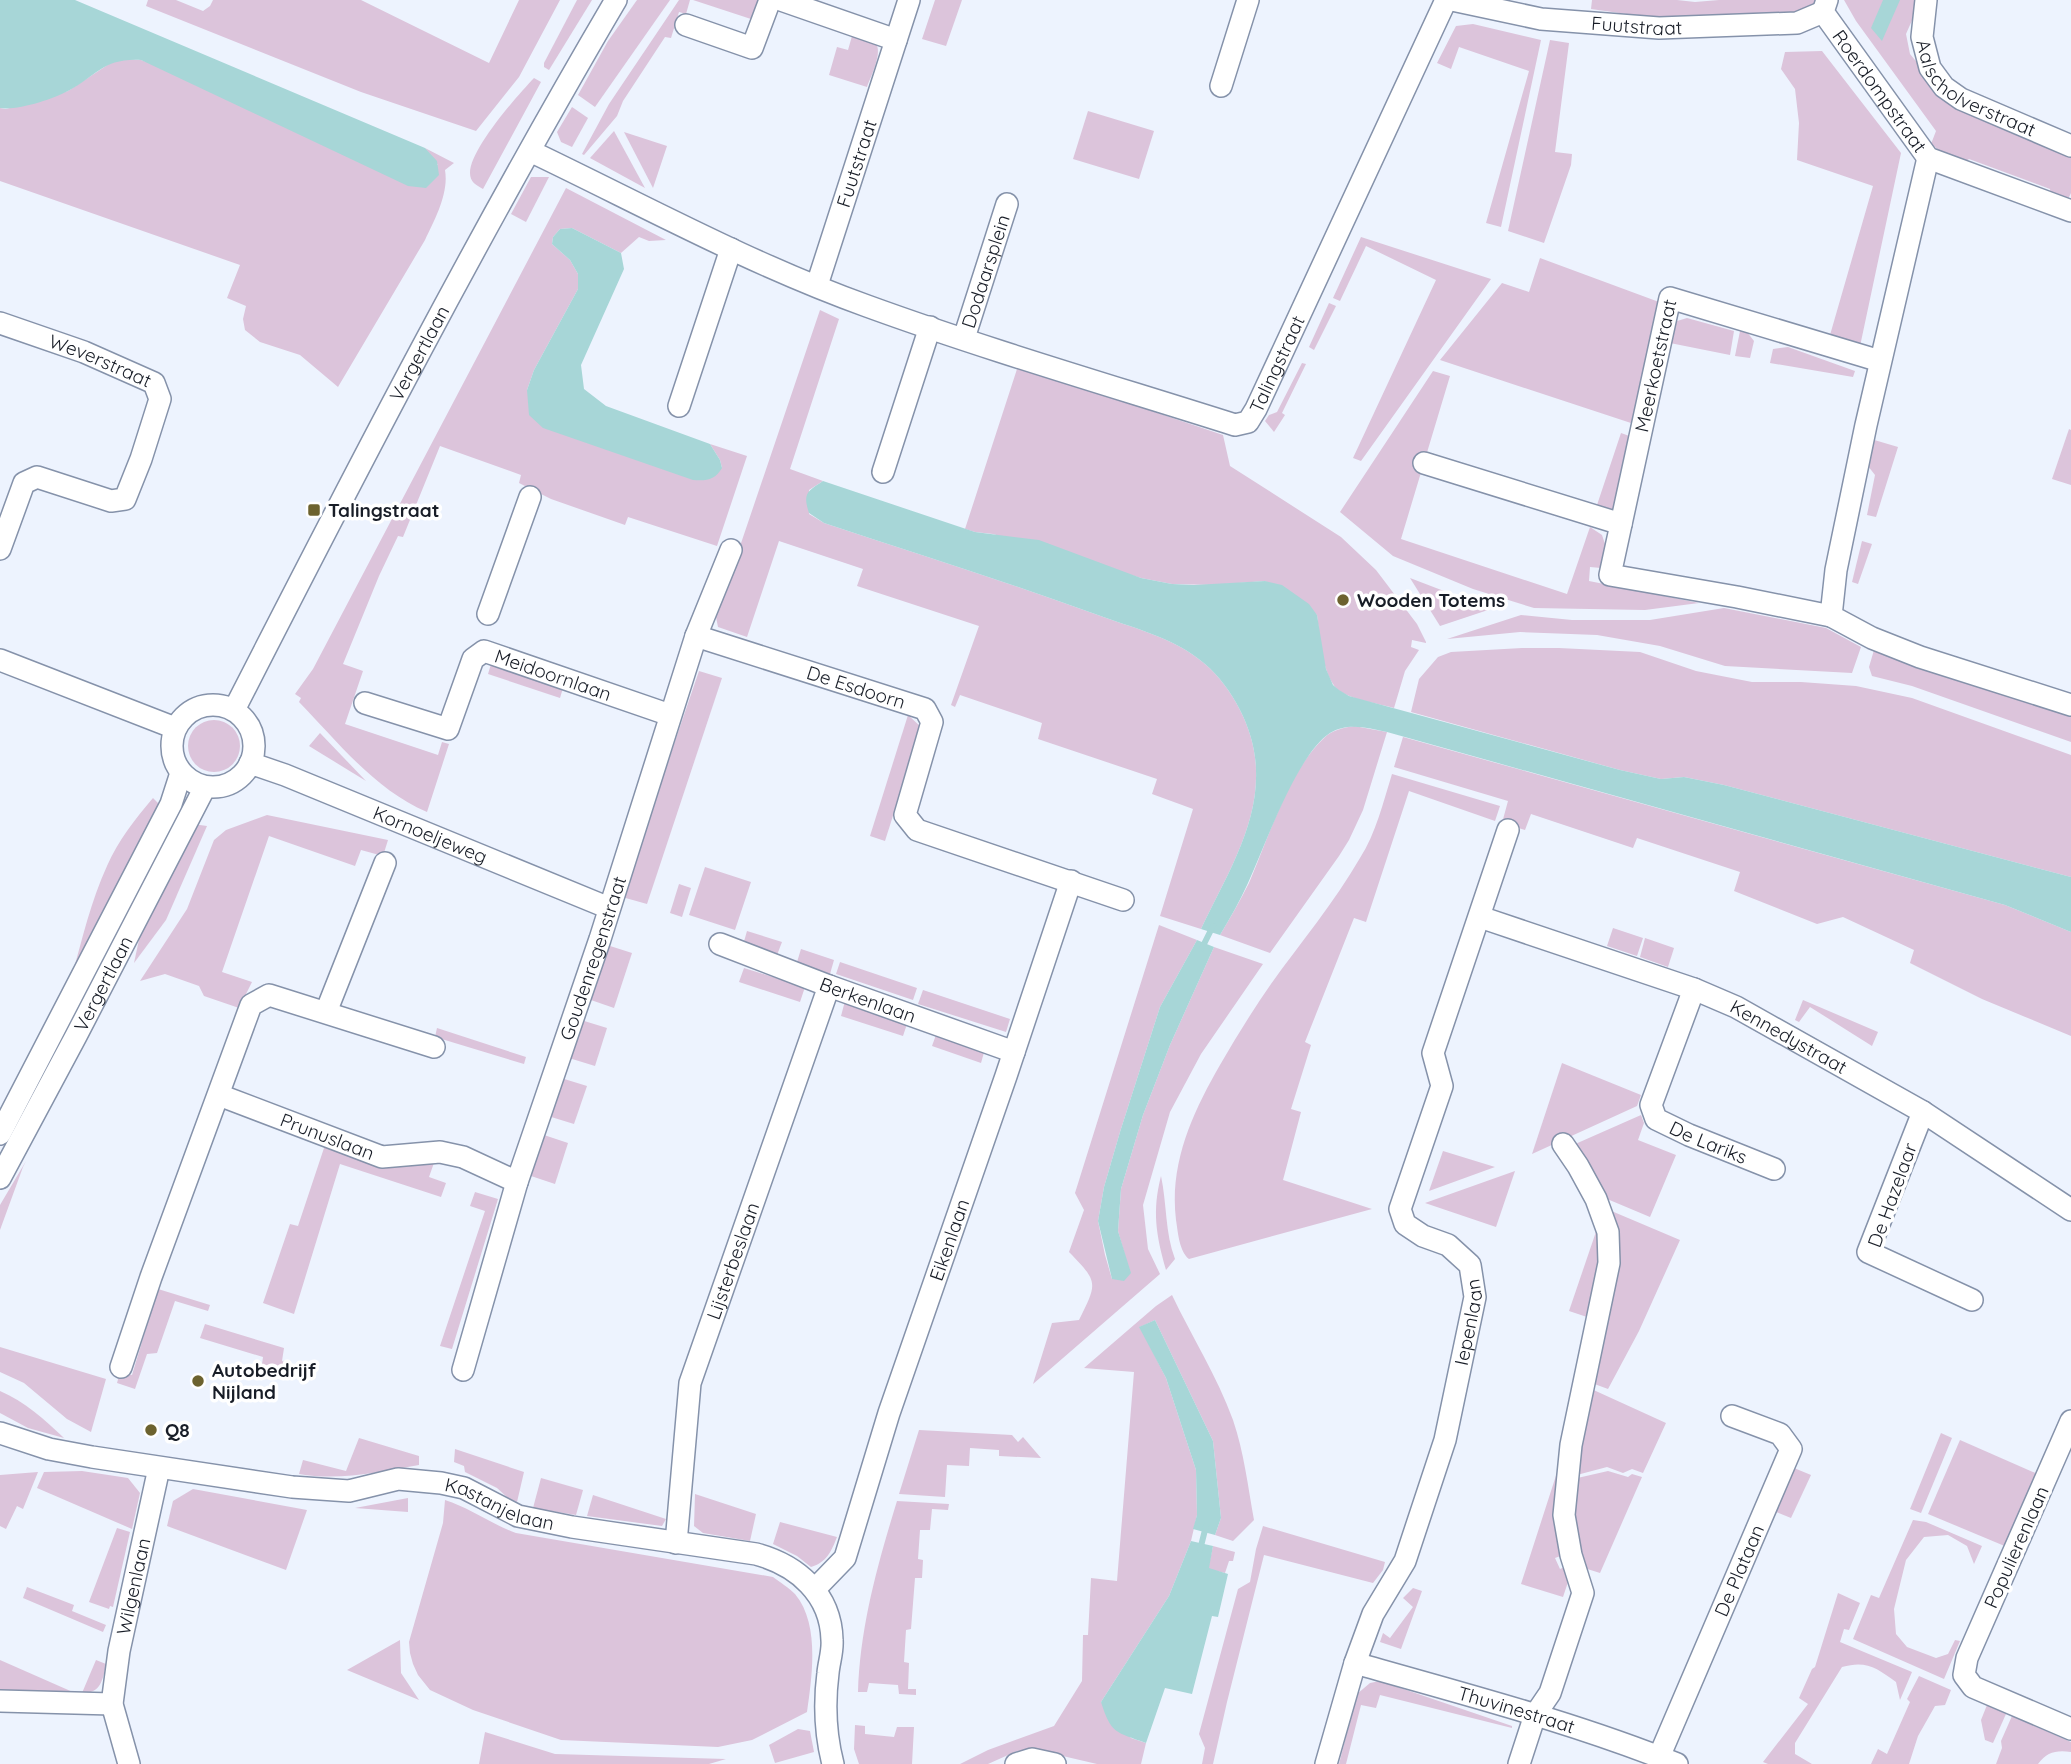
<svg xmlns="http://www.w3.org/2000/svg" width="2071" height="1764" viewBox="0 0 2071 1764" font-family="Quicksand,sans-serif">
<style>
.green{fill:#dcc4db}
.water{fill:#a7d6d7}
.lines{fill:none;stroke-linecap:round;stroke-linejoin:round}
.stream{stroke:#a7d6d7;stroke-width:6}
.minor-casing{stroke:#8592aa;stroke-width:24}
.minor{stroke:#fff;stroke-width:21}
.poi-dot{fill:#6c622f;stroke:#fff;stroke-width:2.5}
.labels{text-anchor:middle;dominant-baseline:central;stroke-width:7;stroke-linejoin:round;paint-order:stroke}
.street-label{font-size:19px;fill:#181d27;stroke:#fff}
.poi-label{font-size:19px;font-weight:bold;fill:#181d27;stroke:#fff;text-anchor:start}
</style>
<rect width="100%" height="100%" fill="#edf3fe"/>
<g class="green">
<path d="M148,0h28l27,11 7,-5 3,-6h148l128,63 30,-63h41l-41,77 -43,54 -115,-39 -215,-86z"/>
<path d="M577,0h15l-43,70 -5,-3v-4z"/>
<path d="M637,0h33l-75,107 -17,-12 30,-54z"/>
<path d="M679,0h11l-4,14 -7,-2 -8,26 -6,-1 -42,64 -6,15 -33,39 -2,-1 27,-50z"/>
<path d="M693,0h67l-6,20z"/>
<path d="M935,0h27l-16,46 -24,-7z"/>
<path d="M1592,0h85l18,2 24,-2h100l-1,3 -23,10 -133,6 -71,-10z"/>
<path d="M1844,0h77l-15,34 4,20 39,47 122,55v37l-3,6 -16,1 -2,-11 -81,-30 -10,7 -28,-22 5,-13 -80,-110z"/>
<path d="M1473,24l68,16 -40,187 -15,-4 43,-152 -70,-24 -8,22 -14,-6 19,-37z"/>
<path d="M852,36c7,2 17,3 23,7 9,8 -5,35 -8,44l-38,-12 8,-28 11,3z"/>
<path d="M1550,40l19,3 -14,109 17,2 -1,11 -27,78 -36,-12z"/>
<path d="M1822,51l79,102 -42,198 -31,-9 45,-156 -76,-26 2,-37 -4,-34 -14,-20 4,-17z"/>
<path d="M124,59l17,1 297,105 -13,-17 29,15 -9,7c4,23 -10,49 -20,70l-87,147 -38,-32 -40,-13 -15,-12 -2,-11 3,-13 -19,-8 13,-33 -240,-84v-73l6,1 62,-18 44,-29z"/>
<path d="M534,78l7,4 -58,107c-7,-4 -13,-7 -13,-16 0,-24 47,-77 64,-95z"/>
<path d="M572,107l16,11 -16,29 -11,-5 -4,-10z"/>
<path d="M1088,111l66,20 -15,48 -66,-20z"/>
<path d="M614,131l31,57 -55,-30z"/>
<path d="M624,132l43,14 -14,42z"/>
<path d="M531,177h18l-23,45 -15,-8z"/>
<path d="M566,188l100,52 -17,1 -10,-4 -18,16 -49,-25 -12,1 -7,8 -1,7 18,16 8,14v15l-44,81 -7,20 195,78 -2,-8 -10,-16 37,12 -30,90 -89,-29 -3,8 -74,-26 -32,-16 2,-8 -81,-29 -37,91 -5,-1 -19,40 -36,88 20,7 -18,53 93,31 4,-13 7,2 -22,68c-52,-22 -90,-71 -128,-110l2,-4 -6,-4 18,-25z"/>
<path d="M1361,237l130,42 -130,182 -8,-3 83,-178 -70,-34 -26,55 -7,-3z"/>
<path d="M1540,258l119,44 -22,123 -197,-65 62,-77 27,9z"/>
<path d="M1329,303l7,3 -22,44 -5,-3z"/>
<path d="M820,310l19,9 -49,150 33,12 -14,9v24l15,9c90,30 181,58 271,91 37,14 79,23 110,50 29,25 51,69 51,107 2,56 -32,109 -55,158l-41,-13 33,-107 -41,-15 5,-15 -119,-40 4,-16 -82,-28 -5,12 -4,-2 28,-79 -122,-40 6,-17 -84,-28 -32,96 -29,-10 -2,-10z"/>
<path d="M1687,318l47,13 -4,24 -60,-12 4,-21z"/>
<path d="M1740,331l7,1 7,9 -4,17 -15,-2z"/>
<path d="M1788,347l67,24 -2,6 -83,-14 3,-14z"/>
<path d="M1302,363l4,1 -24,49 3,2 -11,17 -9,-11 4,-6 8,-3z"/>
<path d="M1018,366l205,69 7,31 111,71 35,33 41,54 9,18v1l-14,-3 -1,7 8,3 -14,21 -11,37c-17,-5 -38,-7 -53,-16 -19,-12 -21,-55 -24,-77l-52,-34 -53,4 -40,-1 -31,-6 -148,-44 -18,-2 -10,-3z"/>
<path d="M1433,371l17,5 -49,163 166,55 23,-67 12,8 3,9 -4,24 -11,-1 -1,14 110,22 -54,7 -111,-2 -61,-19 -80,-33 -53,-44z"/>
<path d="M2069,429l2,1v55l-19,-6z"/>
<path d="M1621,433l14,5 -17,77 -22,-7z"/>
<path d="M1871,439l27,8 -22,70 -9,-2 8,-40 -7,-9z"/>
<path d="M1862,541l10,3 -14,40 -6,-2z"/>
<path d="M1410,578l81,31 -51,17z"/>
<path d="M1724,608l102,20 35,19 -9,26 -127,-7 -65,-20 -63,-11 -77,-3 -73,7 74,-24 51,5h78z"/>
<path d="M1522,648h37l81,4 56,19 56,11h49l55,4 56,12 159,57v122l-347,-92 -40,-8 -23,2 -41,-9 -209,-58 8,-33 19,-22 13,-5z"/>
<path d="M1874,650l197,64v28l-159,-56 -40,-10 -3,-9z"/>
<path d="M491,664l72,24 -3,10 -72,-24z"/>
<path d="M699,671l23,7 -75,226 -25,-7z"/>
<path d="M908,715l13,12 -36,114 -15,-5z"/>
<circle cx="214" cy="746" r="26"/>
<path d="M1354,726l33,6 -24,78 -14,30 -10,16 -69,97 -50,-18c10,-17 20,-34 29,-52 19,-44 40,-113 75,-145 8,-8 19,-10 30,-12z"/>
<path d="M320,733l46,48 -57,-35z"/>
<path d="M1403,737l602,168 66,27v104l-89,-37 -72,-36 4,-13 -71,-33 -26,7 -83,-33 6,-19 -103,-34 -4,10 -102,-34 -6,16 -23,-7 6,-22 -114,-34z"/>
<path d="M1392,774l108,32 -5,15 -86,-30 -43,131 -12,-4 -49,124 6,3 -20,64 10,3 -18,68 89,29 -183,50c-10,-8 -11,-27 -13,-39 -7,-57 17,-108 44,-155 16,-28 33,-55 51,-81 30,-42 63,-81 89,-126 16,-25 23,-55 32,-84z"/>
<path d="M153,798l9,9 -90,169c10,-37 19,-75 35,-110 11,-25 28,-47 46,-68z"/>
<path d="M267,815l121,25 -5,16 -22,-6 -6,16 -86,-30 -47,136 30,10 -13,26 -35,-12 -5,-10 -34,-12 -25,7 47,-72 27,-69 12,-10z"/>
<path d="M193,824l14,2 -41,94 -32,43 6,-28z"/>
<path d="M705,867l46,15 -16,48 -46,-15z"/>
<path d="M679,884l12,4 -9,29 -12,-4z"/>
<path d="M1159,925l38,15 -37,67 -40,125 -16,55 -6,34 7,34 7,24 18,-6 -12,-42 3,-42 22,-74 27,-70 44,-98 49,17 -62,90 -31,58 -27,93 5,44 12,25 -127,110 19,-61 27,-3c19,-38 19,-38 -10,-68l15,-42 -9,-17z"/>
<path d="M1613,928l30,10 -6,18 -30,-10z"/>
<path d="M747,931l35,11 -5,13 -34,-10z"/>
<path d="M1645,938l29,10 -6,19 -28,-10z"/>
<path d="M607,945l25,8 -18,55 -26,-9z"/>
<path d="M801,949l33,11 -4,14 -33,-12z"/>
<path d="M840,962l77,26 -4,12 -77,-26z"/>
<path d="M744,968l61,19 -5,15 -61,-20z"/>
<path d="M923,990l87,29 -4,13 -88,-28z"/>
<path d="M1803,1000l75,32 -6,14 -62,-39 -11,15 -4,-2z"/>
<path d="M845,1001l63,20 -5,15 -62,-20z"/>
<path d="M581,1020l26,8 -12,38 -26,-8z"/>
<path d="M437,1028l89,29 -2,7 -89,-27z"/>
<path d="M937,1032l48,17 -4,14 -49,-17z"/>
<path d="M1562,1063l79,32 -4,11 -105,48z"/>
<path d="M561,1078l26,8 -13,38 -26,-8z"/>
<path d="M1641,1115l3,8 -6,17 38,15 -26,62 -50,-21 -27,-51z"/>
<path d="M541,1134l27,9 -13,41 -27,-9z"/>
<path d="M326,1142l109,18 -6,17 17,6 -5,14 -101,-33 -46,150 -31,-11 27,-79 8,2z"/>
<path d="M1443,1151l52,16 -66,24z"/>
<path d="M26,1161l-3,6 -23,63v-25z"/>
<path d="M1515,1171l-19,56 -71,-24z"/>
<path d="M1161,1176c6,28 4,57 14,83l-9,11c-10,-35 -14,-59 -5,-94z"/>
<path d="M475,1192l23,7 -46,150 -12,-3 45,-135 -15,-5z"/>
<path d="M1602,1207l78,33 -41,91 -31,58 -19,-7 12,-58z"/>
<path d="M1600,1220l5,14 -9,86 -27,-9z"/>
<path d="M158,1289l52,16 -2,6 -33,-10 -18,52 -10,1 -12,35 -18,-6 3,-11 12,3z"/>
<path d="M1172,1295c20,42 45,81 61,125 11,32 15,67 21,100l-21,21 -18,-6 6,-17 -8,-77 -58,-121 -15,7 26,51 30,92 1,45 -6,26 -22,55 -68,106 30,36 15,5 -5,21h-44l-60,-14 -20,1 -29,13h-28l28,-14 66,-24 28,-45 1,-46h5l3,-57 26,3 17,-209 -50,-4 72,-62z"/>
<path d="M205,1324l79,24 -2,13 13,5 -2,7 -31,-9 1,-7 -63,-19z"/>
<path d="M0,1347l106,32 -15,53 -24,-13 -43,-36 -24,-11z"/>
<path d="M1587,1387l79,36 -23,50 -11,-4 -9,4 -16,-6 -34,9z"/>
<path d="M0,1391c24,10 45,29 64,47l-36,-10 -28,-15z"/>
<path d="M919,1430l93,5 6,7 5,-5 18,21 -42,-2v-6l-29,-2 -1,18 -22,-1 -2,32 -46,-3z"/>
<path d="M1941,1433l11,5 -31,75 -11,-4z"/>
<path d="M359,1438l60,18v9c-41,7 -79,16 -120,9l4,-14 43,11z"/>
<path d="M1960,1440l80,35 -33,72 -79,-33z"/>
<path d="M455,1449l69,23 -7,30 -9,-4 -11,-10 -32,-16 -1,-6 -10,-4z"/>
<path d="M1562,1457l4,97 -11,4 5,11 10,-4 1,8 -8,24 -42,-13z"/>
<path d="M1794,1468l17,7 -20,43 -15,-6z"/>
<path d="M82,1471l46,7 12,15 -8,36 -95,-41 7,-16z"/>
<path d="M1608,1471l20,6 4,-3 10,3 -42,96 -19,-6 -12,-45 4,-43z"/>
<path d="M38,1472l-15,37 -6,-3 -11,23 -6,-3v-51z"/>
<path d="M541,1478l42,12 -7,25 -43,-7z"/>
<path d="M193,1489l114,21 -21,60 -119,-44 6,-25z"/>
<path d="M695,1494l61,20 -6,27 -47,-8 -9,-7z"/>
<path d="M593,1495l73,24 -4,7 -75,-10z"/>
<path d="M408,1498v14l-53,-4z"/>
<path d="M445,1500c25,8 46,24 71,33l257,44c7,5 16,11 22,17 25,30 17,82 12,118l-55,28 -34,7 -157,-7 -88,-30 -43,-20 -12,-15 -5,-11 -3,-11 -1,-11 34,-119z"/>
<path d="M897,1501l52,3 -1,6 -16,-1 -2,21h-10l-2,29 5,1 -1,18h-7l-4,51 -5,1 -2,32 5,1 -1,26h8v6l-17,-1 -1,-9 -29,-2 -2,9h-9c2,-66 20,-129 39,-191z"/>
<path d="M1913,1520l13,2 56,24 -8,18 -7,-18 -19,-11 -24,2 -18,23 -12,49 2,25 11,13 29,11 12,-4 7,-14 5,1 -16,38 -91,-40 18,-44 8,3z"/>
<path d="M780,1522l57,15c-6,15 -10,25 -26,30l-14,-11 -24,-12z"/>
<path d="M1263,1526l122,36 -2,8 -10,13 -109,-28 -37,147 -14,62h-11l3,-16 -6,-14 39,-145 12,-7 6,-33z"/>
<path d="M117,1528l13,4 -17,75 -3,-1 -1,3 -20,-7z"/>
<path d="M1213,1546l22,6 -2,9h-4l-4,12 -17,-4z"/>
<path d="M27,1587l47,18 -2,6 34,14 -3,7 -80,-34z"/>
<path d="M1413,1588l9,3 -21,58 -21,-7 3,-9 7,5 23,-31 -10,-9z"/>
<path d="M1838,1593l22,10 -11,27 -5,-1 -4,13 72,30 -12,28 -4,-18c-19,-14 -30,-22 -54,-15l-47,76v11l17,10h-44l-5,-2 45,-58 -9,-6 13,-29 3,-2z"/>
<path d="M400,1640l1,33 18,27 -72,-30z"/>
<path d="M0,1660l75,33 -75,-1z"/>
<path d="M96,1660l10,4c-3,15 -5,30 -24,29z"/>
<path d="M1919,1676l32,14 -6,15 -10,1 -17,30 -9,28h-38l7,-15 9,5 23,-52 -3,-3z"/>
<path d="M1380,1681l132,45v2l-132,-33 -4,13 -15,-3 -15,59h-7l18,-70 13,-11z"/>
<path d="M1987,1705l19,9 -13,29 -8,-3 -4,-20z"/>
<path d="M2012,1716l59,26v10c-15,-2 -24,0 -33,12h-42l6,-16 -1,-7z"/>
<path d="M855,1725l10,1v8l29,3 3,-10h17l-2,37h-53l-5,-15z"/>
<path d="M798,1729l12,2 4,21 -39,11 -6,-18z"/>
<path d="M485,1732l70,22 171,5 -17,5h-230z"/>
</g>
<g class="water">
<path d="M0,0h75l350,148 12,13 2,14 -13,13 -18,-2 -267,-126c-38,-2 -44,16 -73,31 -15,8 -51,20 -68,17z"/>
<path d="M1883,0h17l-18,41 -11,-13z"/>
<path d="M572,228l49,25 3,16 -43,96 3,24 22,17 104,38 10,16 2,8c-7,12 -15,13 -29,12l-150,-52 -14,-13 -2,-25 7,-20 44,-81v-15l-8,-14 -18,-16 1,-7 7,-8z"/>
<path d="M823,481l152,51 64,8 102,38 31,6 22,1 71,-4 17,4 27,19 8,11 9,54 7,16 6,5 10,6 271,74 41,9 23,-2 40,8 347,92v55l-66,-27 -618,-173c-19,-4 -39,-10 -57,1 -33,21 -65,113 -82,150 -8,18 -18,35 -28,52l-19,-6c23,-49 57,-102 55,-158 0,-38 -22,-82 -51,-107 -31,-27 -73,-36 -110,-50 -90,-33 -181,-61 -271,-91l-15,-10c-6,-19 -3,-21 14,-32z"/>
<path d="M1197,940l17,7 -44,98 -27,70 -22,74 -3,42 13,42 -7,8 -12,-2 -14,-58 6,-34 16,-55 40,-125z"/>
<path d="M1155,1320l58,121 8,77 -6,17 -22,-6 4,-14 -1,-45 -30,-92 -27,-51z"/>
<path d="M1191,1541l22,5 -4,22 19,6 -10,43 -6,-1 -20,78 -27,-6 -19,55c-30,-11 -35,-9 -45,-41l68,-106z"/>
</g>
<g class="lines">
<g class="stream">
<path d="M1202,948l11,-22"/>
<path d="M1200,1550l6,-24"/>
</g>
<defs>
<g id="minor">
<path d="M781,0l115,40"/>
<path id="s1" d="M1452,0l89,19 118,9 138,-5 26,-11"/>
<path id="s2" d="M1827,0l-4,12 105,146 143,53"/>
<path id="s3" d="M1926,0l-4,37 8,31 14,19 17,12 110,47"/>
<path d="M686,25l66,23 18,-48"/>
<path d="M1221,86l27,-86"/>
<path id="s4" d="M530,151c111,53 220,113 337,155 121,44 245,80 368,119l13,-3 8,-13 190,-409"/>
<path d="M1928,158l-62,267 -30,145 -5,46 41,22 48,19 151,48"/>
<path id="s5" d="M817,285l92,-285"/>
<path id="s6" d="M0,323l84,29 70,31 6,16 -19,60 -16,40 -14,2 -74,-24 -13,6 -24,66"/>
<path id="s7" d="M964,338l43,-134"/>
<path d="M679,406l52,-157"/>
<path d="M1424,463l197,61"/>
<path d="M883,472l47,-145"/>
<path d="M488,614l42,-117"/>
<path id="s8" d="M1831,616l-94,-19 -127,-22 60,-277 210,63"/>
<path id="s9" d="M696,636l229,73 7,13 -27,93 12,15 206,70"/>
<path d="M0,660l175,68"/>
<path id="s10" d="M365,703l83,26 25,-70 11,-8 186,64"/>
<circle cx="213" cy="746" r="41"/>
<path id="s11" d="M234,710c122,-239 246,-479 382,-710"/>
<path id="s12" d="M250,763l35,12 324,133"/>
<path id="s13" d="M1480,917l214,72 42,18 187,105 148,98"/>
<path id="s14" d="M720,944l109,42 185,66"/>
<path id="s15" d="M1694,989l-43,116 5,14 33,16 85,34"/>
<path d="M326,1012l59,-149"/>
<path id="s16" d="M219,1095l163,62 58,-5 23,5 54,25"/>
<path d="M1923,1112l-55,140 104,48"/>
<path d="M0,1134l171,-330 10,-31"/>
<path id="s17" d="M0,1178l76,-142 129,-249"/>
<path d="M121,1367l30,-90 100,-272 18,-10 165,52"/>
<path id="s18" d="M463,1370l54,-188 83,-243 96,-303 35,-86"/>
<path d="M2071,1421l-104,237 -3,17 9,12 98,42"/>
<path id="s19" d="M0,1433l49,16 43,8 200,30 57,4 49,-12 43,4 23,5 54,28 54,11 184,27c41,11 75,40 76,86 1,11 -3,22 -4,33 -4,31 -3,60 5,91"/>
<path id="s20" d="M676,1543l14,-160 139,-397"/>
<path id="s21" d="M815,1589l30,-31 44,-145 117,-337 65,-195"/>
<path id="s22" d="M1355,1663c108,31 218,59 322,101"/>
<path d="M0,1701l112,3"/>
<path id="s23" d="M1659,1757l132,-308 -11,-15 -48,-18"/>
<path id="s24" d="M129,1764l-17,-60 7,-53 40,-183"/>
<path d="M1016,1764l16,-5 23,5"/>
<path id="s25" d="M1326,1764l29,-101 18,-49 32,-53 40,-121 30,-143 -5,-32 -22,-20 -25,-9 -18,-12 -5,-15 42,-123 -9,-33 75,-223"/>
<path d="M1519,1764l16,-49 15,-22 33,-100 -12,-38 -7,-40 7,-70 38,-182 -1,-31 -12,-33 -18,-33 -15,-22"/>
</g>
</defs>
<use href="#minor" class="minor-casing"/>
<use href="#minor" class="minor"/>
</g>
<g class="poi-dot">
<rect x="307" y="503" width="14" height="14" rx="3.5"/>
<circle cx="1343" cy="600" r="7"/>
<circle cx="198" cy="1381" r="7"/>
<circle cx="151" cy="1430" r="7"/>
</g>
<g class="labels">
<g class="street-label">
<text stroke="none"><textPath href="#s1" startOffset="187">Fuutstraat</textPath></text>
<text stroke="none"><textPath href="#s3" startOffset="117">Aalscholverstraat</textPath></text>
<text stroke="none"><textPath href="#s2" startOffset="110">Roerdompstraat</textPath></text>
<text stroke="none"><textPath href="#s5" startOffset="128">Fuutstraat</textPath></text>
<text stroke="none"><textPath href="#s7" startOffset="70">Dodaarsplein</textPath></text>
<text stroke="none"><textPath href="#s11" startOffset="402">Vergertlaan</textPath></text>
<text stroke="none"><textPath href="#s6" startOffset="107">Weverstraat</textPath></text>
<text stroke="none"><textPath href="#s4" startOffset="836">Talingstraat</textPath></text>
<text stroke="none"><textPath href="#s8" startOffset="439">Meerkoetstraat</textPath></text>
<text stroke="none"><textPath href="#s10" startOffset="248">Meidoornlaan</textPath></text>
<text stroke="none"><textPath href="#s9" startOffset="168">De Esdoorn</textPath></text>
<text stroke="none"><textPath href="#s12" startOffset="194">Kornoeljeweg</textPath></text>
<text stroke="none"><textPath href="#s18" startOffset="432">Goudenregenstraat</textPath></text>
<text stroke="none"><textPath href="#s17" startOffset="220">Vergertlaan</textPath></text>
<text stroke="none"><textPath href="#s14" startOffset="158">Berkenlaan</textPath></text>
<text stroke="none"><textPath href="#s13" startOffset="332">Kennedystraat</textPath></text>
<text stroke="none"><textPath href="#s16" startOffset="116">Prunuslaan</textPath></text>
<text stroke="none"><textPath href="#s15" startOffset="196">De Lariks</textPath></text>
<text transform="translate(1892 1195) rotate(-70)">De Hazelaar</text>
<text stroke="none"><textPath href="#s21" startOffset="378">Eikenlaan</textPath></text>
<text stroke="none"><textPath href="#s20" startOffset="290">Lijsterbeslaan</textPath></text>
<text stroke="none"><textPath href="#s25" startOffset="467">Iepenlaan</textPath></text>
<text stroke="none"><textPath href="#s19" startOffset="511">Kastanjelaan</textPath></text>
<text transform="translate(2016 1547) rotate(-66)">Populierenlaan</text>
<text stroke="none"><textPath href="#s23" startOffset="203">De Plataan</textPath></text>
<text stroke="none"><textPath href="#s24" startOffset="182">Wilgenlaan</textPath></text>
<text stroke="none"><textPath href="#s22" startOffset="168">Thuvinestraat</textPath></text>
</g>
<g class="poi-label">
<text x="328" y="510">Talingstraat</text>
<text x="1357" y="600">Wooden Totems</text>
<text x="212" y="1370">Autobedrijf<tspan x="212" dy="22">Nijland</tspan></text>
<text x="165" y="1430">Q8</text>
</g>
</g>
</svg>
